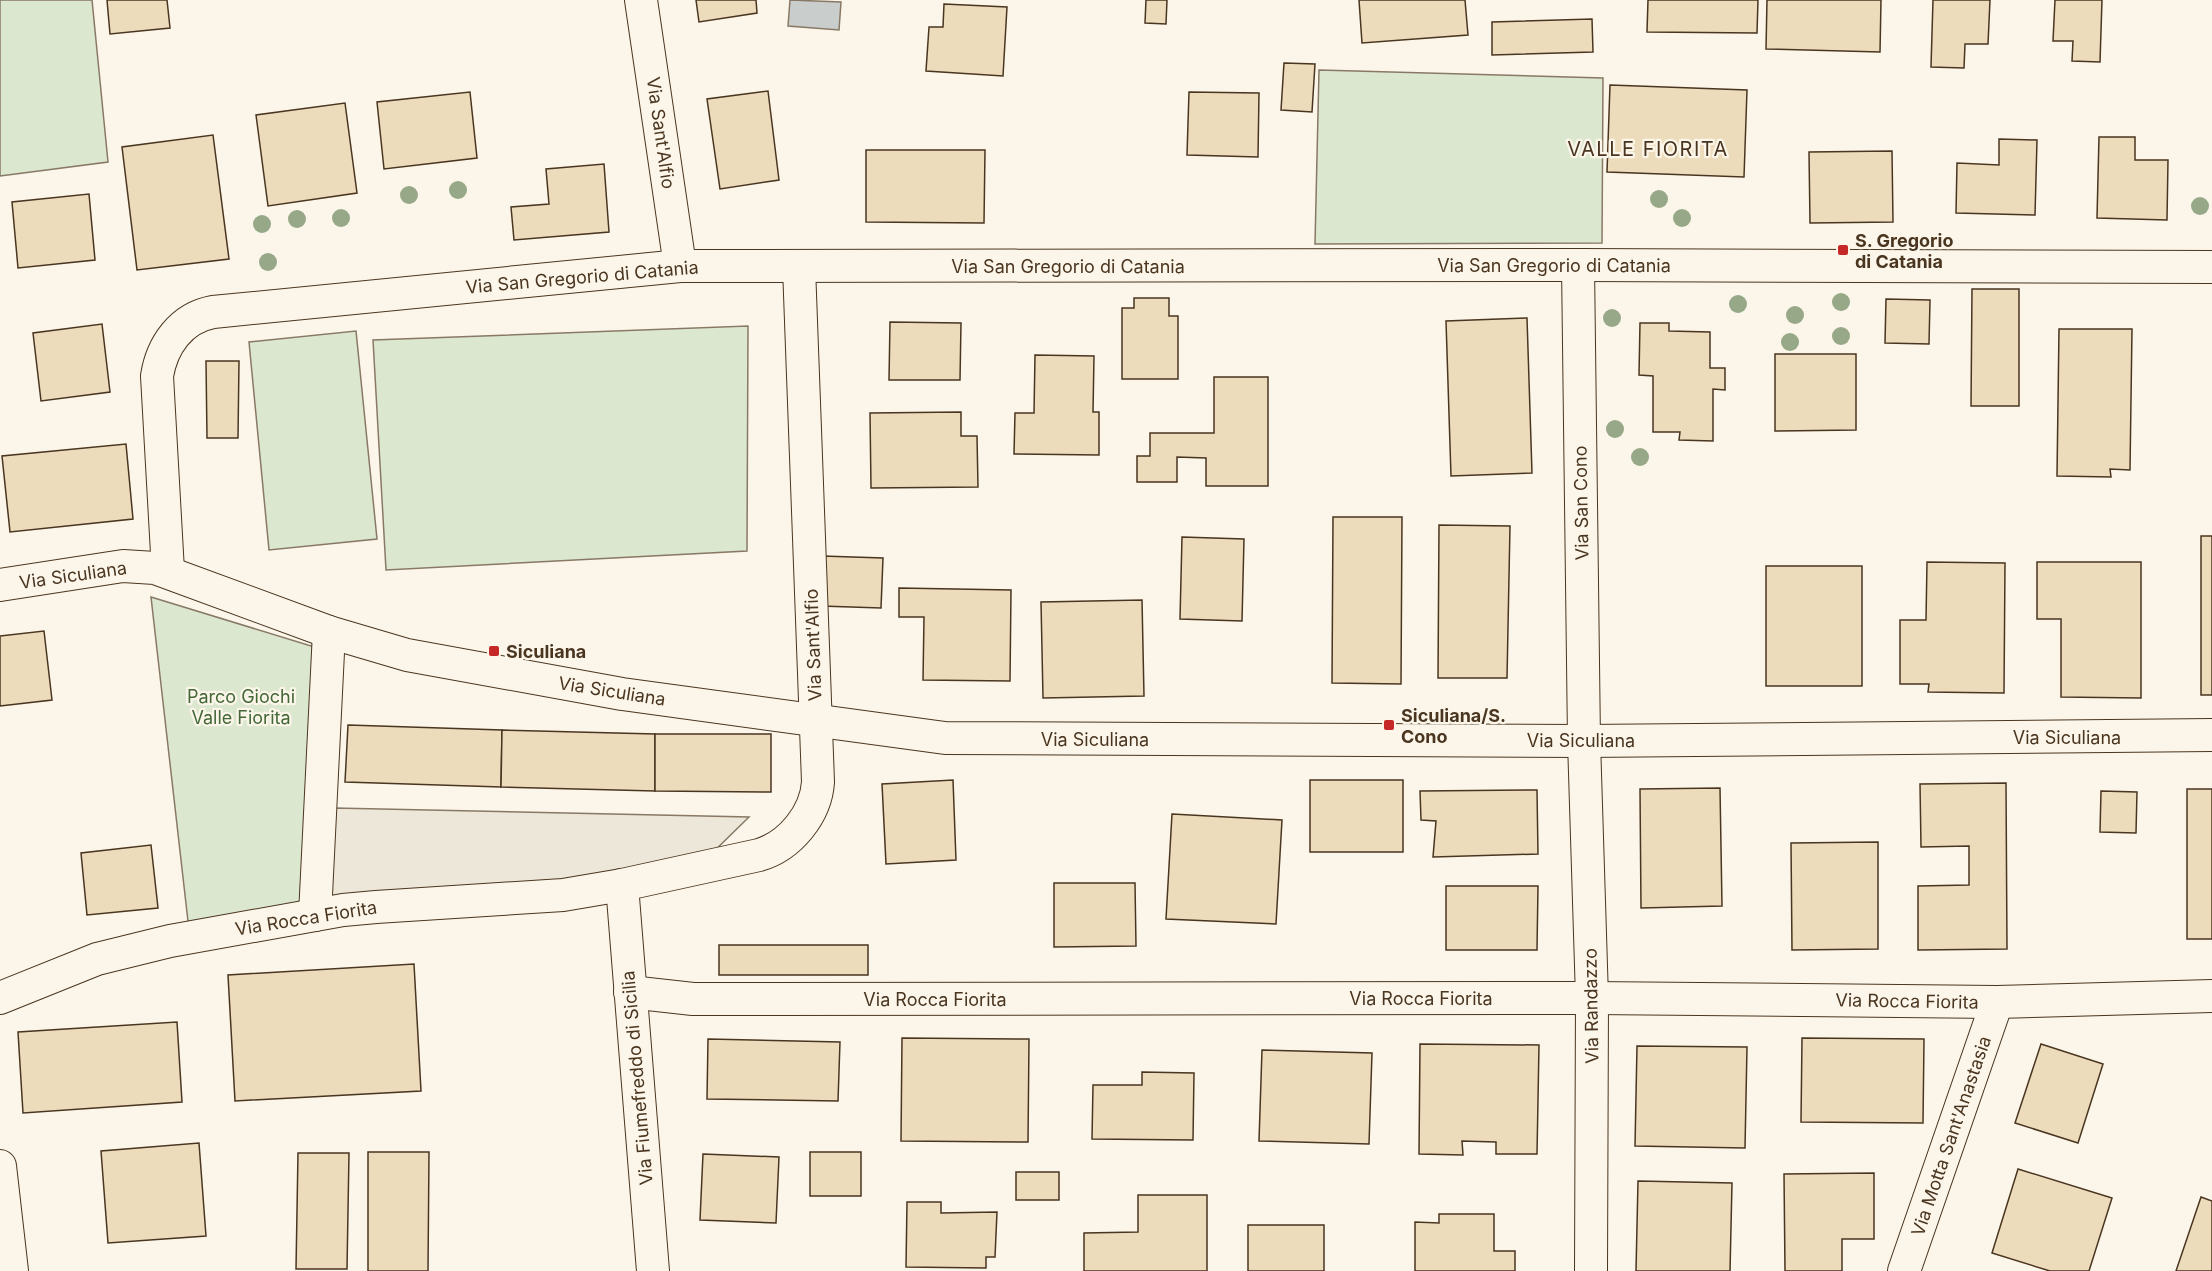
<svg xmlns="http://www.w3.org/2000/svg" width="2212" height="1271" viewBox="0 0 2212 1271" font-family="Inter,sans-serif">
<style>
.green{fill:#dce7d0;stroke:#887966;stroke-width:1.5}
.parking{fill:#ede7d9;stroke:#887966;stroke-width:1.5}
.water{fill:#c9cecd;stroke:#887966;stroke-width:1.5}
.building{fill:#ecdcbc;stroke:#4a3520;stroke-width:1.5}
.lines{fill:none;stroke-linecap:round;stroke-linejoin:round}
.minor-casing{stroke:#4a3520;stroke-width:34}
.minor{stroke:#fbf6e9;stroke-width:32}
.tree{fill:#96a887}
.poi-dot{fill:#c62828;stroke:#fbf6e9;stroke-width:2}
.labels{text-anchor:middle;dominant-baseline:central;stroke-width:4.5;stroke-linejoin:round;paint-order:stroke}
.street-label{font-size:18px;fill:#4a3520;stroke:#fbf6e9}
.poi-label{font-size:18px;font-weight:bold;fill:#4a3520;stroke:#fbf6e9;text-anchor:start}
.park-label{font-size:18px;fill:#436837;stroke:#fbf6e9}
.neighbourhood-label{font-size:20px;letter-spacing:1.5px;fill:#4a3520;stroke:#fbf6e9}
</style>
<rect width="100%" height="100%" fill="#fbf6e9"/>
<g class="green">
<path d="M0,0h92l16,162 -108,14z"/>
<path d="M1319,70l284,8 -1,165 -287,1z"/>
<path d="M748,326l-1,225 -361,19 -13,-230z"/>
<path d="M356,331l21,208 -108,11 -20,-208z"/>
<path d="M151,597l170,52 -10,261 -122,20z"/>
</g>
<path class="parking" d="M334,808l415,9 -44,43 -149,33 -235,15z"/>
<path class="water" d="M790,0l51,2 -2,28 -51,-4z"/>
<g class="building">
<path d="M107,0h60l3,28 -60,6z"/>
<path d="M696,0h60l1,13 -58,9z"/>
<path d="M1146,0h21l-1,24 -21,-1z"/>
<path d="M1359,0h106l3,35 -106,8z"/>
<path d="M1648,0h110l-1,33 -110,-1z"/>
<path d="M1767,0h114l-1,52 -114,-3z"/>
<path d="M1933,0h57l-2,44h-23l-1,24 -33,-1z"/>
<path d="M2055,0h47l-2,62 -28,-1 1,-20h-20z"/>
<path d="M944,4l63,3 -4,69 -77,-5 3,-44h14z"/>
<path d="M1592,19l1,33 -101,3v-33z"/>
<path d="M1284,63l31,1 -3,48 -31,-2z"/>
<path d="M1610,85l137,5 -3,87 -137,-5z"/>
<path d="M768,91l11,89 -59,9 -13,-90z"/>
<path d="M470,92l7,66 -93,11 -7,-67z"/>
<path d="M1189,92l70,1 -1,64 -71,-2z"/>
<path d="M345,103l12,90 -89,13 -12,-91z"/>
<path d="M213,135l16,124 -92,11 -15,-123z"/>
<path d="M2099,137h36v23h33l-1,60 -70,-2z"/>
<path d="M1999,139l38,1 -2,75 -79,-2 1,-50 42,2z"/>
<path d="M866,150h119l-1,73 -118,-1z"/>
<path d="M1892,151l1,71 -83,1 -1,-71z"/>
<path d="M604,164l5,68 -95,8 -3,-33 38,-3 -3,-35z"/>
<path d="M89,194l6,66 -77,8 -6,-66z"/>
<path d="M1972,289h47v117h-48z"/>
<path d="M1134,298h35v18h9v63h-56v-71h12z"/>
<path d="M1886,299l44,1 -1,44 -44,-1z"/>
<path d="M1527,318l5,155 -81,3 -5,-155z"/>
<path d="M890,322l71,1 -1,57h-71z"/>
<path d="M1640,323h29v8l41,1v36h15v22l-12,-1v52l-34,-1 1,-8h-27v-56l-14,-1z"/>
<path d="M102,324l8,68 -69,9 -8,-68z"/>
<path d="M2059,329h73l-2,141 -20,-1 1,8 -54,-1z"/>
<path d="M1775,354h81v76l-81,1z"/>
<path d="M1035,355l59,1 -1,56h6v43l-85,-1 1,-41h19z"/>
<path d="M206,361h33l-1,77h-31z"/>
<path d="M1214,377h54v109h-62v-28l-29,-1v25h-40v-26h13v-23h64z"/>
<path d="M961,412v24h16l1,51 -107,1 -1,-75z"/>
<path d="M126,444l7,75 -123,13 -8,-76z"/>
<path d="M1333,517h69l-1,167 -69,-1z"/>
<path d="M1439,525l71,1 -3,152h-69z"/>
<rect x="2201" y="536" width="11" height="159"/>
<path d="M1182,537l62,2 -2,82 -62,-2z"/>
<path d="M822,556l61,2 -2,50 -60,-2z"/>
<path d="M1927,562l78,1 -1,130 -76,-1 1,-8h-29v-64h26z"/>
<path d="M2037,562h104v136l-80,-1v-78h-24z"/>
<rect x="1766" y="566" width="96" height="120"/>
<path d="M899,588l112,2 -1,91 -87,-1 1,-63h-25z"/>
<path d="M1142,600l2,96 -101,2 -2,-96z"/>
<path d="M44,631l8,69 -52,6v-70z"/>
<path d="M348,725l154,5 -1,57 -156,-5z"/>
<path d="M502,730l153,4v57l-154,-4z"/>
<path d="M655,734h116v58l-116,-1z"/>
<path d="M953,780l3,80 -70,4 -4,-80z"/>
<rect x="1310" y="780" width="93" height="72"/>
<path d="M2006,783l1,166 -89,1v-64l51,-1v-39l-48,1 -1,-63z"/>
<path d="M1720,788l2,118 -81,2 -1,-119z"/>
<rect x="2187" y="789" width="25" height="150"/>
<path d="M1537,790l1,64 -105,3 3,-36 -15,-1 -1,-29z"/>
<path d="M2101,791l36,1 -1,41 -36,-1z"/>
<path d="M1172,814l110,6 -6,104 -110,-5z"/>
<path d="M1878,842v107l-86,1 -1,-107z"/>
<path d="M151,845l7,63 -71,7 -6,-62z"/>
<path d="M1054,883h81l1,63 -82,1z"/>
<path d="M1446,886h92l-1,64h-91z"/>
<rect x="719" y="945" width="149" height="30"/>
<path d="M414,964l7,127 -186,10 -7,-126z"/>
<path d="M177,1022l5,80 -159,11 -5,-81z"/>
<path d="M902,1038l127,1 -1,103 -127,-1z"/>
<path d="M1802,1038l122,1 -1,84 -122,-1z"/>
<path d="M708,1039l132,3 -2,59 -131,-2z"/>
<path d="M1420,1044l119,1 -2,109h-41v-12l-34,-1 1,14 -44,-1z"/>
<path d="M2041,1044l62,20 -25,79 -63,-20z"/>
<path d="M1637,1046l110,1 -2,101 -110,-2z"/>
<path d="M1262,1050l110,3 -3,91 -110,-3z"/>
<path d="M1142,1072l52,1 -1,67 -101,-1 1,-54h49z"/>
<path d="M199,1143l7,93 -98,7 -7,-92z"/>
<path d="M368,1152h61l-1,119h-60z"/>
<rect x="810" y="1152" width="51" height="44"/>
<path d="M298,1153h51l-2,116h-51z"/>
<path d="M703,1154l76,3 -3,66 -76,-3z"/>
<path d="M2018,1169l94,29 -23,73h-39l-58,-18z"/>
<rect x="1016" y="1172" width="43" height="28"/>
<path d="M1874,1173v66h-32v32h-57l-1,-97z"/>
<path d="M1638,1181l94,2 -2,88h-94z"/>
<path d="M1138,1195h69v76h-123v-38l54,-1z"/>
<path d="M2201,1197l11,4v70h-36z"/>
<path d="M907,1202h34v11l56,-1 -2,45h-9v11l-80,-1z"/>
<path d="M1439,1214h55v37h21v20h-100v-49l24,1z"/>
<rect x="1248" y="1225" width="76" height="46"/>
</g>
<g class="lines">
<defs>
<g id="minor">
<path d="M641,0l39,266"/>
<path d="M1578,265l6,476 8,257 -1,273"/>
<path d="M168,571l-11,-195c5,-31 24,-58 56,-64l467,-46 898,-1 634,2"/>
<path d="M0,585l123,-19 32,2 174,64 78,23 215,39 323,44 639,3 628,-6"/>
<path d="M622,885l31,386"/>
<path d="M315,915l14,-283"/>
<path d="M630,992l63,7 899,-1 405,4 215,-6"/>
<path d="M0,998l97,-39 73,-18 173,-31 33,-3 187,-12 59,-10 137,-30c31,-9 57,-41 59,-73l-19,-515"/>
<path d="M0,1166l12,105"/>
<path d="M1904,1271l93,-269"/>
</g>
</defs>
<use href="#minor" class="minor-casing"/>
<use href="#minor" class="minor"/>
</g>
<g class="tree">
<circle cx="458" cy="190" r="9"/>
<circle cx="409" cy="195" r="9"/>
<circle cx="1659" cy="199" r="9"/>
<circle cx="2200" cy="206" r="9"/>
<circle cx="341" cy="218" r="9"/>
<circle cx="1682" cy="218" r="9"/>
<circle cx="297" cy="219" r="9"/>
<circle cx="262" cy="224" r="9"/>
<circle cx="268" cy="262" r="9"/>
<circle cx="1841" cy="302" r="9"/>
<circle cx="1738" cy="304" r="9"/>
<circle cx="1795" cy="315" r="9"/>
<circle cx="1612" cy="318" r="9"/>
<circle cx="1841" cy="336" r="9"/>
<circle cx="1790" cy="342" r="9"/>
<circle cx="1615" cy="429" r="9"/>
<circle cx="1640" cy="457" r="9"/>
</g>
<g class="poi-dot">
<rect x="1837" y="244" width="12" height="12" rx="3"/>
<rect x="488" y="645" width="12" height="12" rx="3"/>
<rect x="1383" y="719" width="12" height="12" rx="3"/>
</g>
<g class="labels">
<g class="street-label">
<text transform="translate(661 133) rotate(82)">Via Sant'Alfio</text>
<text x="1554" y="265">Via San Gregorio di Catania</text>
<text x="1068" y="266">Via San Gregorio di Catania</text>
<text transform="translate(582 277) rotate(-5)">Via San Gregorio di Catania</text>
<text transform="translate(1581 503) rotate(-91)">Via San Cono</text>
<text transform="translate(73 575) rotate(-8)">Via Siculiana</text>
<text transform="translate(813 645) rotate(-92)">Via Sant'Alfio</text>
<text transform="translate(612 691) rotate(9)">Via Siculiana</text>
<text x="2067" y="737">Via Siculiana</text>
<text x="1095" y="739">Via Siculiana</text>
<text x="1581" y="740">Via Siculiana</text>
<text transform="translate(306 918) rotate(-9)">Via Rocca Fiorita</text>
<text x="1421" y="998">Via Rocca Fiorita</text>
<text x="935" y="999">Via Rocca Fiorita</text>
<text transform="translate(1907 1001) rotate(1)">Via Rocca Fiorita</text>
<text transform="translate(1591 1006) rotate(-91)">Via Randazzo</text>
<text transform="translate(637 1078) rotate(-95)">Via Fiumefreddo di Sicilia</text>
<text transform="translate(1951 1136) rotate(-71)">Via Motta Sant'Anastasia</text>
</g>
<g class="poi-label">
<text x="1855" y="240">S. Gregorio<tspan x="1855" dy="21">di Catania</tspan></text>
<text x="506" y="651">Siculiana</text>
<text x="1401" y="715">Siculiana/S.<tspan x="1401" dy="21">Cono</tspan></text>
</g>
<g class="park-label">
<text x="241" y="696">Parco Giochi<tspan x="241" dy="21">Valle Fiorita</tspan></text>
</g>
<g class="neighbourhood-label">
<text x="1648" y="149">VALLE FIORITA</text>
</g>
</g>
</svg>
